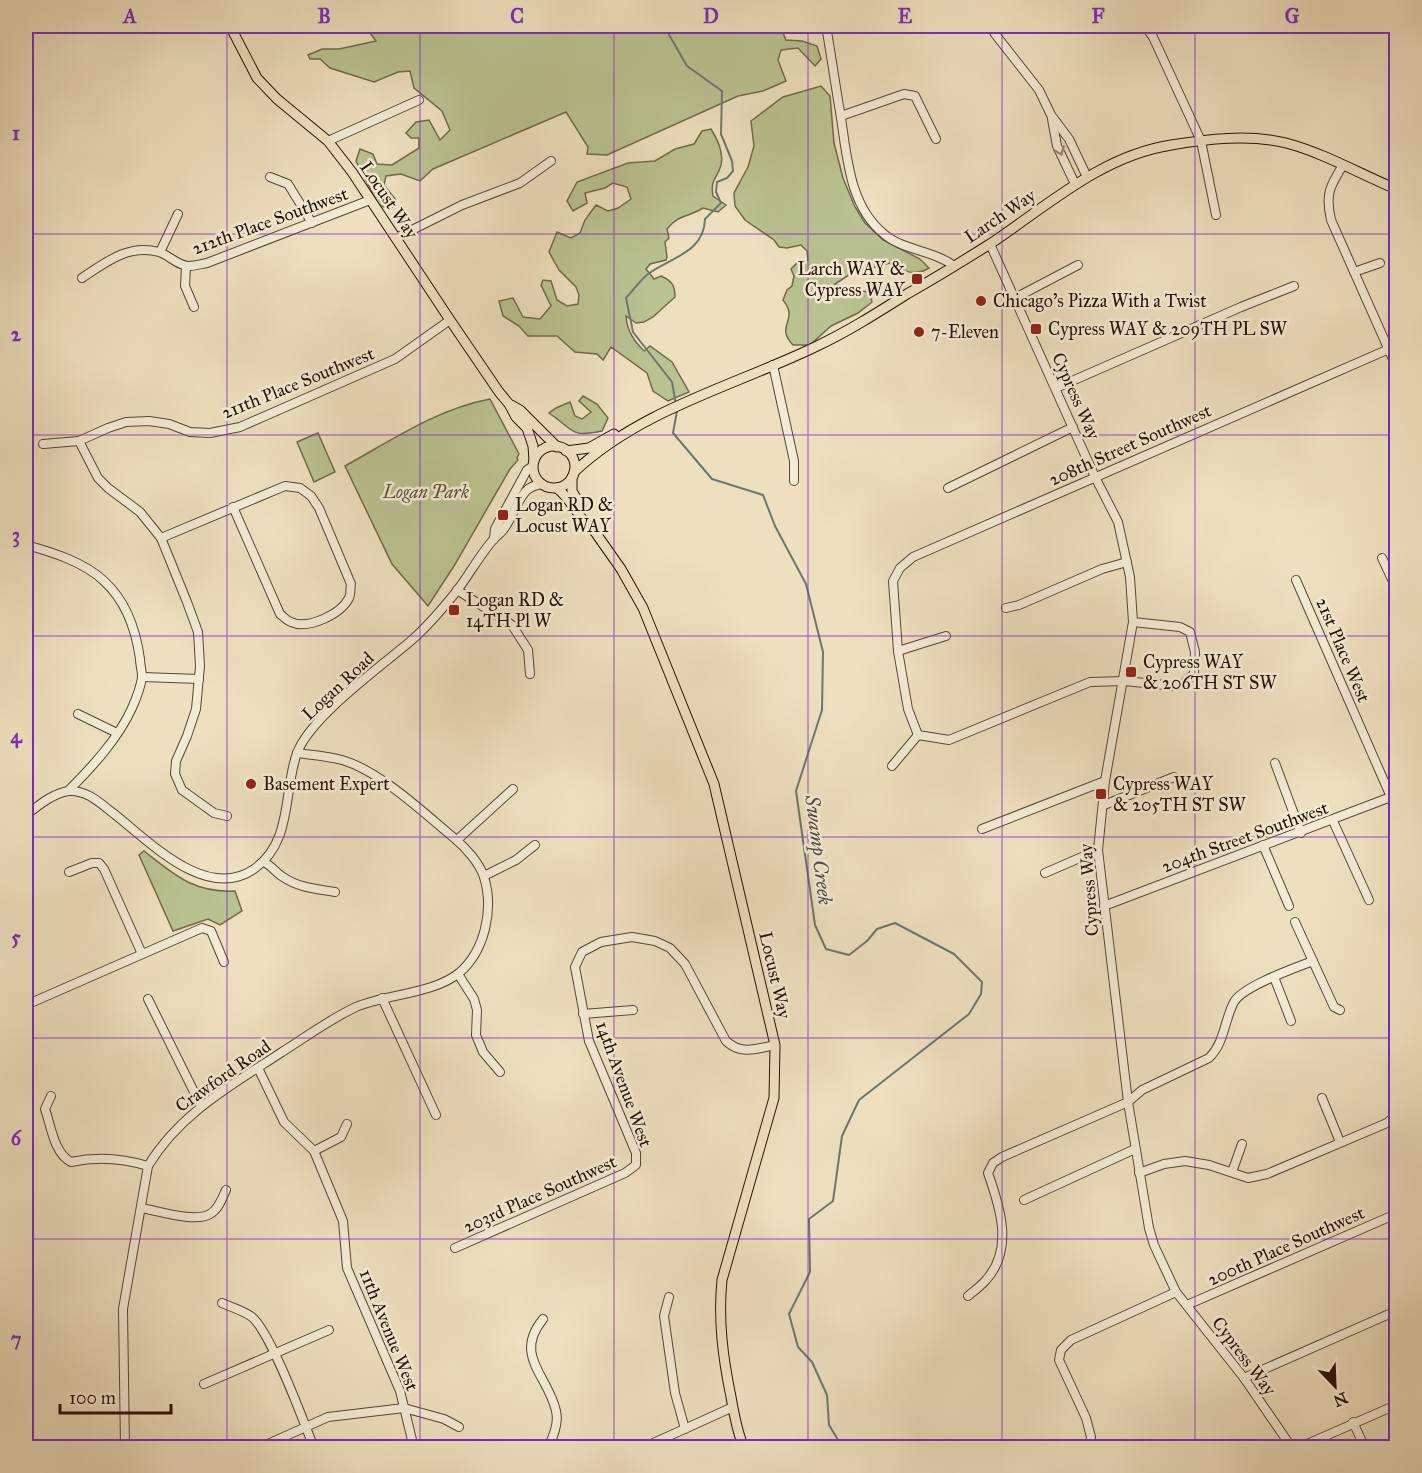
<svg xmlns="http://www.w3.org/2000/svg" width="1422" height="1473" viewBox="0 0 1422 1473" font-family="'IM FELL Great Primer',serif">
<style>
.green{fill:#bac291;stroke:#706a4b;stroke-width:1.5}
.lines{fill:none;stroke-linecap:round;stroke-linejoin:round}
.stream{stroke:#6c7772;stroke-width:2}
.minor-casing{stroke:#574534;stroke-width:10}
.major-casing{stroke:#251105;stroke-width:11}
.minor{stroke:#f4ebd5;stroke-width:8}
.major{stroke:#eee0bf;stroke-width:9}
.oneway{stroke:#978977}
.grid{fill:none;stroke:#7b2cbf;stroke-width:1.5;stroke-opacity:0.55}
.poi-dot{fill:#8f2418;stroke:#f4ebd5;stroke-width:2}
.labels{text-anchor:middle;dominant-baseline:central;stroke-width:5;stroke-linejoin:round;paint-order:stroke}
.street-label{font-size:18px;fill:#251105;stroke:#f4ebd5}
.poi-label{font-size:18px;fill:#251105;stroke:#f4ebd5;text-anchor:start}
.park-label{font-size:18px;font-style:italic;fill:#594f36;stroke:#f4ebd5}
.water-label{font-size:20px;font-style:italic;fill:#4f4c44;stroke:#f4ebd5}
.neatline{fill:none;stroke:#7b2cbf;stroke-width:2}
.grid-label{font-size:20px;text-anchor:middle;font-weight:bold;fill:#7b2cbf}
</style>
<rect width="100%" height="100%" fill="#eee0bf"/>
<filter id="stains"><feTurbulence type="fractalNoise" baseFrequency=".00333" numOctaves="4"/><feColorMatrix values="0 0 0 0 .2 0 0 0 0 .09 0 0 0 0 .02 0 0 0 .5 -.17"/></filter>
<radialGradient id="worn" r=".72"><stop offset=".6" stop-color="#630" stop-opacity="0"/><stop offset="1" stop-color="#630" stop-opacity=".3"/></radialGradient>
<g class="green">
<path d="M365,26h415l6,14 16,1 15,5 4,13 -6,7 -17,-18 -17,2 -3,10 8,21 -23,10 -25,5 -131,59 -20,-1 1,-7 -22,-35 -133,57 -13,12 -19,-7 -15,2 -2,9 12,15v5c-6,5 -12,3 -18,-1l-22,-43 4,-12 13,5 4,10 15,1 27,-17v-10h-8l-5,-5 10,-11 13,-2 11,20 10,-10 -8,-19 -28,-23 -4,-17 -12,1 -24,10 -44,-14 -10,-9h-10l-2,-4 14,-6h17l37,-8z"/>
<path d="M821,86l9,10 4,47 9,35 12,29 10,16 18,17 37,19 9,9c-14,9 -27,3 -39,-5l-38,10 -17,11 13,6 22,2 2,10 -14,11 -27,13 -21,19h-17c-19,-20 7,-24 -10,-45l4,-10 5,-4 2,-10 -3,-7 7,-7 10,-2 -1,-9 -6,-6 -14,3 -8,-1 -5,-7 -29,-20 -10,-14 -1,-13 14,-26 6,-21 -3,-25 32,-24z"/>
<path d="M711,129c6,10 13,23 10,36 -4,15 -11,13 -8,31l13,9 -8,7 -15,-4c-14,9 -26,7 -36,21l2,9 -4,4 2,15 -1,3 -16,4 -4,5 8,10 7,-3c11,5 14,9 14,21l-22,20 -9,5 -8,1 -10,-7c1,15 8,25 18,35l6,-5 22,16 17,30 -21,9 -15,-10 -6,-18 -36,-26 -8,13 -6,-6 -22,-2 -18,-16h-29l-9,-10 -16,-10 -4,-15 14,-3 10,19 17,2 11,-13 -10,-21 2,-5 8,1 6,19 10,6 11,-2 1,-9 -3,-8 -17,-17 -10,-18 8,-20 14,6 9,-5 5,-13 11,-15 12,6 10,-3 13,-9 -4,-12 -14,-4 -8,5 -20,5 2,10 -14,8 -6,-10 10,-19 51,-19 27,-2 20,-12 19,-5 8,-13z"/>
<path d="M583,396l14,8 11,14 -6,13c-32,7 -28,-1 -53,-18l7,-5 14,-6 5,14 7,3 9,-7 -12,-11z"/>
<path d="M490,399l29,55 -2,4 1,2 -8,9 -56,97 -26,40 -36,-42 -47,-98c47,-26 92,-57 145,-67z"/>
<path d="M318,433l17,39 -21,10 -17,-40z"/>
<path d="M144,851c31,24 49,42 91,40l7,20 -22,14 -12,-6 -35,12 -34,-76z"/>
</g>
<g class="lines">
<g class="stream">
<path d="M444,26l35,6 20,-6"/>
<path d="M664,26l23,40 35,25 -1,43 11,27 1,10 -6,7 -10,4 -1,10 5,11 -16,16c-1,34 -34,38 -57,55 -8,6 -15,17 -22,24l7,34 39,50 4,23"/>
<path d="M677,411l-4,22 39,46 51,16 12,31 31,58 17,68 -1,58 -26,81 19,134 11,24 23,6 18,-14 10,-12 18,-6 59,31 28,28 -1,12 -12,20 -110,86 -17,36 -9,65 -24,18 1,53 -21,42 9,33 14,15 15,33 2,30 14,23"/>
</g>
<defs>
<g id="minor">
<path d="M826,26c5,28 9,57 14,86 7,41 8,93 44,122 20,17 49,16 70,32"/>
<path d="M991,26l4,8 44,56 12,25 18,24 18,38"/>
<path d="M1145,26l8,11 48,104 15,74"/>
<path d="M841,116l63,-22 11,2 21,43"/>
<path d="M1052,119l5,27 18,38"/>
<path d="M328,141l91,-41"/>
<path d="M1343,165c-13,21 -18,29 -12,55l65,146"/>
<path d="M270,177l18,7 24,39"/>
<path d="M396,238l66,-33 58,-22 31,-22"/>
<path d="M990,244l105,233 23,45 12,55 3,45 -28,159 -7,69 30,252 21,126 5,17 22,47 68,86 48,70"/>
<path d="M160,252l18,-38"/>
<path d="M186,267l-1,19 9,21"/>
<path d="M1354,272l26,-9"/>
<path d="M82,278c24,-16 46,-34 77,-26 10,3 19,14 30,14 6,0 12,-2 18,-3l163,-63"/>
<path d="M1015,298l63,-33"/>
<path d="M773,365l21,96v20"/>
<path d="M1056,388l185,-81 53,-21"/>
<path d="M79,441l19,37 10,10 32,24 21,26 26,64 11,30 2,34 -4,43 -9,27 -11,25 -1,13 7,16 32,23 13,3"/>
<path d="M43,444l36,-3 29,-13 18,-6 23,-1 20,3 21,8 20,1 30,-6 155,-68 55,-39"/>
<path d="M948,488l125,-61"/>
<path d="M161,538l124,-52 15,2 11,8 8,12 32,76c-1,4 0,10 -2,14 -8,16 -41,32 -58,24 -4,-1 -8,-6 -11,-8l-47,-107"/>
<path d="M494,539l1,-10 32,-59 6,-4"/>
<path d="M26,545c26,7 58,17 78,36 22,20 32,49 36,78 0,5 2,12 2,18 -1,9 -6,22 -10,31 -14,31 -40,59 -64,83"/>
<path d="M1382,558l14,30"/>
<path d="M1296,580l95,217"/>
<path d="M457,590l55,35 16,25 2,24"/>
<path d="M1006,608l13,-3 83,-36 25,-7"/>
<path d="M898,651l48,-15"/>
<path d="M142,677l57,2"/>
<path d="M78,714l39,19"/>
<path d="M918,735l-10,-26 -10,-58 -5,-70 7,-13 13,-11 476,-208"/>
<path d="M1275,763l26,70"/>
<path d="M892,766l26,-31 31,5 141,-58 35,-1 49,5 9,-2 11,-10 1,-22 -5,-20 -10,-5 -47,-5"/>
<path d="M1104,805l70,-28"/>
<path d="M26,815c12,-9 27,-22 43,-24 18,-1 31,12 44,22 36,28 93,89 141,56 39,-27 29,-77 43,-116 14,-37 85,-87 116,-114 16,-14 30,-31 43,-47 13,-17 23,-36 37,-52 3,-4 7,-6 10,-10 9,-11 13,-28 23,-39 5,-5 10,-6 16,-7"/>
<path d="M1333,821l36,79"/>
<path d="M982,829l123,-48"/>
<path d="M457,840l56,-51"/>
<path d="M1263,845l26,61"/>
<path d="M264,862c8,4 12,11 19,15 16,11 34,12 52,15"/>
<path d="M69,872l23,-9h7l5,6 38,85"/>
<path d="M1045,873l53,-23"/>
<path d="M484,876l32,-16 19,-15"/>
<path d="M1104,906l292,-111"/>
<path d="M1295,922l39,85 6,3"/>
<path d="M458,974l16,25 3,11 -1,25 7,17 17,20"/>
<path d="M1274,977l17,44"/>
<path d="M382,998l54,117"/>
<path d="M148,999l53,107"/>
<path d="M26,1005l176,-77 9,3 13,31"/>
<path d="M583,1014l50,-4"/>
<path d="M258,1068l26,54 30,29 29,70 4,47 53,123 14,57"/>
<path d="M51,1096l-6,13c6,17 9,44 26,53 27,-6 51,-4 77,4"/>
<path d="M1322,1098l18,44"/>
<path d="M314,1151l27,-14 6,-13"/>
<path d="M1232,1172l10,-28"/>
<path d="M1139,1173l25,-9 21,-3 24,4 39,13 19,-4 120,-51 9,-8"/>
<path d="M1024,1200l111,-51"/>
<path d="M141,1208c18,3 54,15 69,6 9,-5 12,-16 16,-24"/>
<path d="M455,1248l170,-75 11,-8v-12l-47,-112 -14,-74 7,-15 19,-10 31,-5 23,4 15,7 15,16 41,77c15,14 30,8 49,4"/>
<path d="M968,1296c6,-5 13,-10 18,-16 28,-31 14,-73 2,-107l5,-10 9,-6 126,-55 14,-12 67,-32c16,-16 15,-37 25,-56 9,-16 61,-34 79,-41"/>
<path d="M669,1297l-5,19 11,77 10,36"/>
<path d="M222,1303c9,4 22,8 30,14 19,16 51,103 62,131"/>
<path d="M1187,1305l209,-91"/>
<path d="M543,1319c-30,37 5,56 13,92 3,12 -3,26 -8,37"/>
<path d="M1244,1378l152,-67"/>
<path d="M204,1384l125,-54"/>
<path d="M1353,1422l12,26"/>
<path d="M26,1442l2,6"/>
<path d="M649,1445l84,-38"/>
<path d="M125,1448l-2,-139 25,-143c32,-53 84,-81 134,-114 24,-15 48,-33 74,-45 31,-13 77,-13 103,-34 26,-22 35,-64 25,-96 -5,-15 -19,-30 -30,-39 -30,-25 -74,-67 -112,-78 -14,-4 -30,-5 -45,-7"/>
<path d="M259,1448l69,-31 76,-9 40,11 15,8"/>
<path d="M1090,1448l1,-11 -5,-19 -27,-58 2,-10 10,-10 105,-48"/>
<path d="M1298,1448l98,-43"/>
</g>
<g id="major">
<path d="M230,26l27,52 20,21 51,42 24,31 98,148 49,72 10,12 7,13 11,11 6,18 1,15"/>
<path d="M511,405l9,5 37,37"/>
<circle cx="554" cy="467" r="21"/>
<path d="M566,451l23,-3 25,-14"/>
<path d="M574,472c67,-63 160,-86 241,-125 32,-15 62,-34 92,-53 28,-16 56,-33 83,-50 57,-38 111,-88 181,-99 36,-6 78,-11 115,-2 38,10 74,31 110,46"/>
<path d="M572,477v14l9,15"/>
<path d="M557,488c15,12 22,32 38,44l26,37 22,39 71,176 61,261 -1,53 -52,182c-4,41 1,78 9,117 3,17 6,35 13,51"/>
</g>
</defs>
<use href="#minor" class="minor-casing"/>
<use href="#major" class="major-casing"/>
<use href="#minor" class="minor"/>
<use href="#major" class="major"/>
</g>
<defs><path id="oneway-chevron" d="M-2-3.5L2.5 0L-2 3.5" fill="none" stroke-width="1.6" stroke-linecap="round" stroke-linejoin="round" transform="scale(1.5)"/></defs>
<use class="oneway" href="#oneway-chevron" transform="translate(1060 151) rotate(68)"/>
<path class="grid" d="M227,26v1422M420,26v1422M614,26v1422M808,26v1422M1002,26v1422M1195,26v1422M26,234h1370M26,435h1370M26,636h1370M26,837h1370M26,1038h1370M26,1239h1370"/>
<g class="poi-dot">
<rect x="911" y="273" width="12" height="12" rx="3"/>
<circle cx="981" cy="301" r="6"/>
<rect x="1030" y="323" width="12" height="12" rx="3"/>
<circle cx="919" cy="332" r="6"/>
<rect x="497" y="509" width="12" height="12" rx="3"/>
<rect x="448" y="604" width="12" height="12" rx="3"/>
<rect x="1125" y="666" width="12" height="12" rx="3"/>
<circle cx="251" cy="784" r="6"/>
<rect x="1095" y="788" width="12" height="12" rx="3"/>
</g>
<g class="labels">
<g class="street-label">
<text transform="translate(389 200) rotate(56)">Locust Way</text>
<text transform="translate(1000 216) rotate(-34)">Larch Way</text>
<text transform="translate(270 221) rotate(-20)">212th Place Southwest</text>
<text transform="translate(298 383) rotate(-22)">211th Place Southwest</text>
<text transform="translate(1076 396) rotate(66)">Cypress Way</text>
<text transform="translate(1130 445) rotate(-24)">208th Street Southwest</text>
<text transform="translate(1343 650) rotate(67)">21st Place West</text>
<text transform="translate(338 686) rotate(-43)">Logan Road</text>
<text transform="translate(1245 837) rotate(-20)">204th Street Southwest</text>
<text transform="translate(1089 890) rotate(-94)">Cypress Way</text>
<text transform="translate(775 975) rotate(77)">Locust Way</text>
<text transform="translate(223 1076) rotate(-35)">Crawford Road</text>
<text transform="translate(624 1084) rotate(70)">14th Avenue West</text>
<text transform="translate(540 1194) rotate(-24)">203rd Place Southwest</text>
<text transform="translate(1286 1246) rotate(-24)">200th Place Southwest</text>
<text transform="translate(389 1330) rotate(68)">11th Avenue West</text>
<text transform="translate(1244 1356) rotate(53)">Cypress Way</text>
</g>
<g class="poi-label">
<text x="905" y="269" text-anchor="end">Larch WAY &amp;<tspan x="905" dy="21">Cypress WAY</tspan></text>
<text x="993" y="301">Chicago's Pizza With a Twist</text>
<text x="1048" y="329">Cypress WAY &amp; 209TH PL SW</text>
<text x="931" y="332">7-Eleven</text>
<text x="515" y="505">Logan RD &amp;<tspan x="515" dy="21">Locust WAY</tspan></text>
<text x="466" y="600">Logan RD &amp;<tspan x="466" dy="21">14TH Pl W</tspan></text>
<text x="1143" y="662">Cypress WAY<tspan x="1143" dy="21">&amp; 206TH ST SW</tspan></text>
<text x="263" y="784">Basement Expert</text>
<text x="1113" y="784">Cypress WAY<tspan x="1113" dy="21">&amp; 205TH ST SW</tspan></text>
</g>
<g class="park-label">
<text x="426" y="492">Logan Park</text>
</g>
<g class="water-label">
<text transform="translate(819 850) rotate(83)">Swamp Creek</text>
</g>
</g>
<rect width="1422" height="1473" fill="none" stroke="#eee0bf" stroke-width="66"/>
<g transform="translate(1335 1386) rotate(157)" stroke="#f4ebd5" stroke-width="4.5" paint-order="stroke">
<path d="M0-4.5L10 22L0 15L-10 22Z" fill="#251105"/>
<text y="-9" font-size="16" font-weight="bold" text-anchor="middle" fill="#251105">N</text>
</g>
<path d="M60 1404v9h111v-9" fill="none" stroke="#251105" stroke-width="3"/>
<text x="69" y="1404" font-size="18" fill="#251105" stroke="#f4ebd5" stroke-width="4.5" paint-order="stroke">100 m</text>
<rect x="33" y="33" width="1356" height="1407" class="neatline"/>
<g class="grid-label">
<text x="130" y="23">A</text>
<text x="324" y="23">B</text>
<text x="517" y="23">C</text>
<text x="711" y="23">D</text>
<text x="905" y="23">E</text>
<text x="1098" y="23">F</text>
<text x="1292" y="23">G</text>
<text x="16" y="140">1</text>
<text x="16" y="341">2</text>
<text x="16" y="542">3</text>
<text x="16" y="743">4</text>
<text x="16" y="944">5</text>
<text x="16" y="1145">6</text>
<text x="16" y="1346">7</text>
</g>
<rect width="100%" height="100%" filter="url(#stains)"/>
<rect width="100%" height="100%" fill="url(#worn)"/>
</svg>
